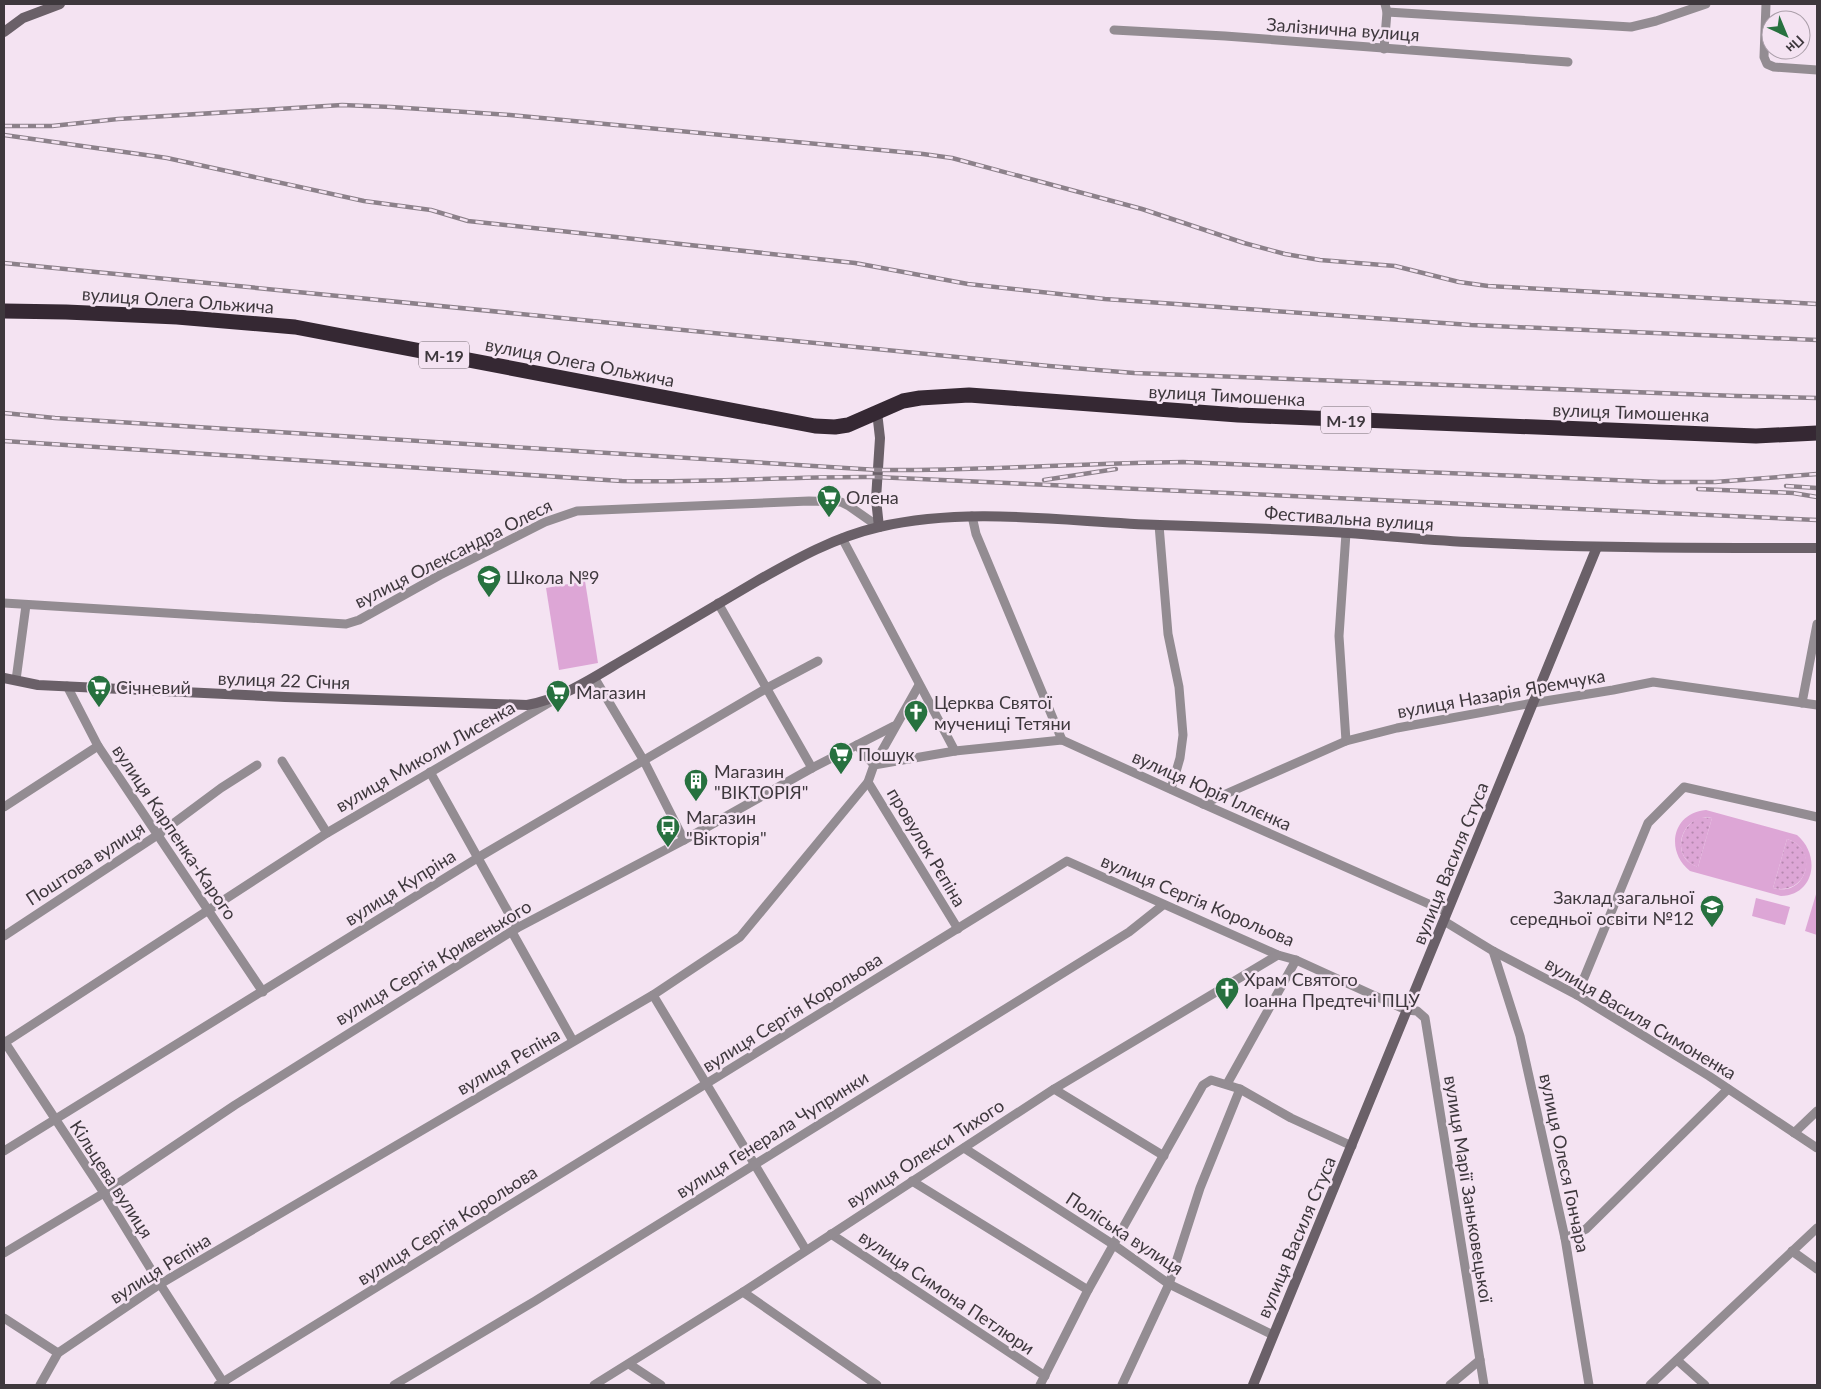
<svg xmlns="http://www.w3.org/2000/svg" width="1821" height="1389" viewBox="0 0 1821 1389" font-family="Lato,sans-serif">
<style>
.grass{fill:url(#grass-dots)}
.garden{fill:#dda6d6;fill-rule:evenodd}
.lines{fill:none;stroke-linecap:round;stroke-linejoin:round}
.street{stroke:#938c92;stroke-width:9}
.secondary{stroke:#6a6068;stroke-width:10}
.highway{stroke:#352833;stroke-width:15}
.rail-casing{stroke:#8c818a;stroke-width:4.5}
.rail{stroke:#f4e3f2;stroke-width:2.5;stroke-dasharray:8;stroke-linecap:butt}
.labels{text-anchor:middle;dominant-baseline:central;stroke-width:5;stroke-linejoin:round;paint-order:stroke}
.shield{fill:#f4e3f2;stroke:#756b73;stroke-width:1}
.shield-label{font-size:16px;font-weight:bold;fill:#3e383d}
.street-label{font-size:18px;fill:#3e383d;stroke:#f4e3f2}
.poi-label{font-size:18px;fill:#3e383d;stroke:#f4e3f2;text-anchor:start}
</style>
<defs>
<pattern id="grass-dots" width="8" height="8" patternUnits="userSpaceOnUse" patternTransform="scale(1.25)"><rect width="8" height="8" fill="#dda6d6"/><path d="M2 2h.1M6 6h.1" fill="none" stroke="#b588af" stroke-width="1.8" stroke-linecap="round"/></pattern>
</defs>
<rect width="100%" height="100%" fill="#f4e3f2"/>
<g class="grass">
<path d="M1701,817l11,1 -14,49c-26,-8 -20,-42 3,-50z"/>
<path d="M1787,839c33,10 21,57 -14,49z"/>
</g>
<g class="garden">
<path d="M585,581l13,82 -39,7 -13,-82z"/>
<path d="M1706,810l91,25c24,20 18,60 -16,61l-91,-25c-25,-20 -18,-58 16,-61zM1706,817l6,1 -14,49c-28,-8 -19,-48 8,-50zM1787,839c33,10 20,59 -14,49z"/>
<path d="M1817,891v44l-12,-4z"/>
<path d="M1756,898l34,9 -5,18 -33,-9z"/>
</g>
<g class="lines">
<g class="street">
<path d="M1766,4l-2,53 3,7 7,3 43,3"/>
<path d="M1387,12l244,15 25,-6 50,-17"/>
<path d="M1114,30l111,6 343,26"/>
<path d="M1384,49l3,-37 -2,-8"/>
<path d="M972,516l4,18 86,206"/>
<path d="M1159,525l9,109 11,53 4,48 -3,23 -9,31"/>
<path d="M842,538l113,213"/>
<path d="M4,603l342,21 13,-4 81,-45 105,-53 32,-11 232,-10 32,1 8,4 30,21"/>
<path d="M718,603l94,165"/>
<path d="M594,677l50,84 40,79"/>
<path d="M16,680l10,-75"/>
<path d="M67,686l31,60 165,246"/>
<path d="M1802,703l15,-79"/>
<path d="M1346,741l-7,-105 7,-103"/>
<path d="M857,745l17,20 81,-14 107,-11 141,64 244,108"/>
<path d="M282,761l45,72"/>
<path d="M430,772l87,156"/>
<path d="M868,782l90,147"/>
<path d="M1203,804l143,-63 51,-13 136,-25 80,-13 40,-8 164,23"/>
<path d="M4,807l94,-61"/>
<path d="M1444,921l49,30 84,44 132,81 108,72"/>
<path d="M512,932l61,109"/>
<path d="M4,936l155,-102 62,-46 36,-23"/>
<path d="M1493,951l27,85 45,202 24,147"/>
<path d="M653,995l153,255"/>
<path d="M1577,995l71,-172 36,-36 133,30"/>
<path d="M4,1041l100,152 56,91 65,101"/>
<path d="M4,1043l323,-210 223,-131"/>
<path d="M1227,1084l69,-124"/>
<path d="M1054,1089l110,67"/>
<path d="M1794,1133l23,-22"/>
<path d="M964,1148l150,97 55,39 104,51"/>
<path d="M4,1151l475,-294 288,-169 51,-27"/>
<path d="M912,1181l176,109"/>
<path d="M831,1234l214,142"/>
<path d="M1565,1238l21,-9 142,-140"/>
<path d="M1792,1251l25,18"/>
<path d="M4,1253l100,-60 131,-88 282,-177 167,-88 128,-72 82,-42"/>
<path d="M743,1292l134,93"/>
<path d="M4,1318l54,35"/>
<path d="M1677,1360l28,25"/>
<path d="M629,1364l32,21"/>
<path d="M40,1385l18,-32 102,-69 493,-289 87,-58 128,-155 6,-17 45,-80"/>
<path d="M218,1385l849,-524 211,94 18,5 110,50 11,1 8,7 59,367"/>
<path d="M394,1385l141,-84 594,-369 34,-27"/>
<path d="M594,1385l149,-93 311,-203 224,-134"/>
<path d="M1040,1385l48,-95 115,-205 8,-5 29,9 51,29 61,28"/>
<path d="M1122,1385l47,-101 31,-96 40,-99"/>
<path d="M1450,1385l30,-25"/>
<path d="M1650,1385l167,-157"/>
</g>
<g class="secondary">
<path d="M4,32l19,-14 37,-14"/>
<path d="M877,412l3,26 -4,61 3,28"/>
<path d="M4,678l34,7 247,12 242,8c38,-7 70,-30 103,-49 42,-25 84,-50 127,-75 39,-22 78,-44 122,-54 92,-21 188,-5 281,-2 63,2 125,4 188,8 40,3 80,7 120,9 116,6 233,6 349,6"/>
<path d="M1253,1385l344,-838"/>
</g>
<path class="highway" d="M4,311l62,1 111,5 118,10 520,99 20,1 13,-2 55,-24 17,-3 49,-3 269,20 518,21 61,-3"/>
<defs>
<g id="rail">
<path d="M4,126h48l66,-7 224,-14 49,2 119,8 413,39 29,4 190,51 102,34 41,11 35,6 75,6 64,16 29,4 329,18"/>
<path d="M4,135l163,23 197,43 67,9 37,11 387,42 113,21 137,15 366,26 346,15"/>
<path d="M4,263l1045,103 85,7 603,23 80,2"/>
<path d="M4,413l51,5 822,52c102,1 204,-7 306,-8l478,20h54l102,-8"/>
<path d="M4,441l618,40c85,2 169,-5 254,-4l941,43"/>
<path d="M1044,480l72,-11"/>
<path d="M1786,486l31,2"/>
<path d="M1698,489l95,4 24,4"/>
</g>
</defs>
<use href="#rail" class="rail-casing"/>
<use href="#rail" class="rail"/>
</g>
<defs>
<symbol id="supermarket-pin" viewBox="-11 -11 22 30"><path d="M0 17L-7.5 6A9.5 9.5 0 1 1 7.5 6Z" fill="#27713f" stroke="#f4e3f2"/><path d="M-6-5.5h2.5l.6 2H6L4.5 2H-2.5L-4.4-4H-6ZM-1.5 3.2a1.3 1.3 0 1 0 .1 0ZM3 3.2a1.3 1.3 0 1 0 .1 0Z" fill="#fff"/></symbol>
<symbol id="school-pin" viewBox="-11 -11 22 30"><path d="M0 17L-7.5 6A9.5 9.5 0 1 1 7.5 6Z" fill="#27713f" stroke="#f4e3f2"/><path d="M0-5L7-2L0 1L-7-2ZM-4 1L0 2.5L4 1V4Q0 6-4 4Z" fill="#fff"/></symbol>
<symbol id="church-pin" viewBox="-11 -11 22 30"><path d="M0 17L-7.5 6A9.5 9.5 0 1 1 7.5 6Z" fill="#27713f" stroke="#f4e3f2"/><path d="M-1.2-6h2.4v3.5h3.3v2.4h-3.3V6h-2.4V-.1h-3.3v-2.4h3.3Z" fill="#fff"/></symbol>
<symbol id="building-pin" viewBox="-11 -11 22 30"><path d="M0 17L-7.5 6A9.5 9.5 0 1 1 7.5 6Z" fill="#27713f" stroke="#f4e3f2"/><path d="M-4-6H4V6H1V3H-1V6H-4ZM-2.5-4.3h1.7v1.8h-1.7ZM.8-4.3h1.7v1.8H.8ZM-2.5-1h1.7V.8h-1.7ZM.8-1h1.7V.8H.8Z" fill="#fff"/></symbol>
<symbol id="bus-pin" viewBox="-11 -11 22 30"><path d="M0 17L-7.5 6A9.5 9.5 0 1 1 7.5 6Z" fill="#27713f" stroke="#f4e3f2"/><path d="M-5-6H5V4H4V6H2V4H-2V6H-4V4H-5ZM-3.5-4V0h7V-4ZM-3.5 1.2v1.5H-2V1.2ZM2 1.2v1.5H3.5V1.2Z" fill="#fff"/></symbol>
</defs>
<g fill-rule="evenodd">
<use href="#supermarket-pin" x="815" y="483" width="28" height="38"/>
<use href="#school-pin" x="475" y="563" width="28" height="38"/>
<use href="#supermarket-pin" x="85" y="673" width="28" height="38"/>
<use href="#supermarket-pin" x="544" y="678" width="28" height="38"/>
<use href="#church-pin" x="902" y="698" width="28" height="38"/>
<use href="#supermarket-pin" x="827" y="740" width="28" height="38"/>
<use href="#building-pin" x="682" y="767" width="28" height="38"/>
<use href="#bus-pin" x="654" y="813" width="28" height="38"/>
<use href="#school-pin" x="1698" y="893" width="28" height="38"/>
<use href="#church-pin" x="1213" y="975" width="28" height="38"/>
</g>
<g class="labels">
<g class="shield">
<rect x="419" y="341.5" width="50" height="27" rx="4"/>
<rect x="1321" y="406.5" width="50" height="27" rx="4"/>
</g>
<g class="shield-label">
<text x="444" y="355">М-19</text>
<text x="1346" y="420">М-19</text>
</g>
<g class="street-label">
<text transform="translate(1343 29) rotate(4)">Залізнична вулиця</text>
<text transform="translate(178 300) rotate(4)">вулиця Олега Ольжича</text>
<text transform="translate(580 362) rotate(11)">вулиця Олега Ольжича</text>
<text transform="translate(1227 395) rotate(3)">вулиця Тимошенка</text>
<text transform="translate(1631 412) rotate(2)">вулиця Тимошенка</text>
<text transform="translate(1349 518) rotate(4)">Фестивальна вулиця</text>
<text transform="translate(453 553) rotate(-27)">вулиця Олександра Олеся</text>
<text transform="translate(284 680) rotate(2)">вулиця 22 Січня</text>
<text transform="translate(1501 693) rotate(-10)">вулиця Назарія Яремчука</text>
<text transform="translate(425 756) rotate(-30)">вулиця Миколи Лисенка</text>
<text transform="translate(1212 790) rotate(24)">вулиця Юрія Іллєнка</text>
<text transform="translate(175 832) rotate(56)">вулиця Карпенка-Карого</text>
<text transform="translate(927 847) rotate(59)">провулок Рєпіна</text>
<text transform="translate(85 863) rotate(-33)">Поштова вулиця</text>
<text transform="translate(1450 863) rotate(-68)">вулиця Василя Стуса</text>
<text transform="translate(400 887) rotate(-32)">вулиця Купріна</text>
<text transform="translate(1198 900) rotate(23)">вулиця Сергія Корольова</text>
<text transform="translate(433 962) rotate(-31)">вулиця Сергія Кривенького</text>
<text transform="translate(792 1012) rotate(-32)">вулиця Сергія Корольова</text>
<text transform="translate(1641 1018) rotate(31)">вулиця Василя Симоненка</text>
<text transform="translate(508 1061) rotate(-30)">вулиця Рєпіна</text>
<text transform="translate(772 1134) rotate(-32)">вулиця Генерала Чупринки</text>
<text transform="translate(925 1153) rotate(-33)">вулиця Олекси Тихого</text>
<text transform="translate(1565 1163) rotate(78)">вулиця Олеся Гончара</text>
<text transform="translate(112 1179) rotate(57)">Кільцева вулиця</text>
<text transform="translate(1469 1189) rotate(81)">вулиця Марії Заньковецької</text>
<text transform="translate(447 1225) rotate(-32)">вулиця Сергія Корольова</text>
<text transform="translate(1125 1233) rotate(33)">Поліська вулиця</text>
<text transform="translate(1296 1237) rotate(-67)">вулиця Василя Стуса</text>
<text transform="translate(160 1268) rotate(-32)">вулиця Рєпіна</text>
<text transform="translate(947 1292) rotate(34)">вулиця Симона Петлюри</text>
</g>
<g class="poi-label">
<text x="846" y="497">Олена</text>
<text x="506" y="577">Школа №9</text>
<text x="116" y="687">Січневий</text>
<text x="576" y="692">Магазин</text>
<text x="934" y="702">Церква Святої<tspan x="934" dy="21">мучениці Тетяни</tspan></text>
<text x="858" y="754">Пошук</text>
<text x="714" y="771">Магазин<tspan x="714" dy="21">"ВІКТОРІЯ"</tspan></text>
<text x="686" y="817">Магазин<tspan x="686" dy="21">"Вікторія"</tspan></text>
<text x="1694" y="897" text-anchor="end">Заклад загальної<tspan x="1694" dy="21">середньої освіти №12</tspan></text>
<text x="1244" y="979">Храм Святого<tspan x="1244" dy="21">Іоанна Предтечі ПЦУ</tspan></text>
</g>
</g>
<rect width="1821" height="1389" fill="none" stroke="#3e383d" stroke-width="10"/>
<g transform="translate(1786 35) rotate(136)"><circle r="24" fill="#f4e3f2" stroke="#ab9faa"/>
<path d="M0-4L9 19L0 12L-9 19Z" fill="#27713f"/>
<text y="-8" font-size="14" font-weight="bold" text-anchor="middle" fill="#3e383d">Пн</text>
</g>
</svg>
